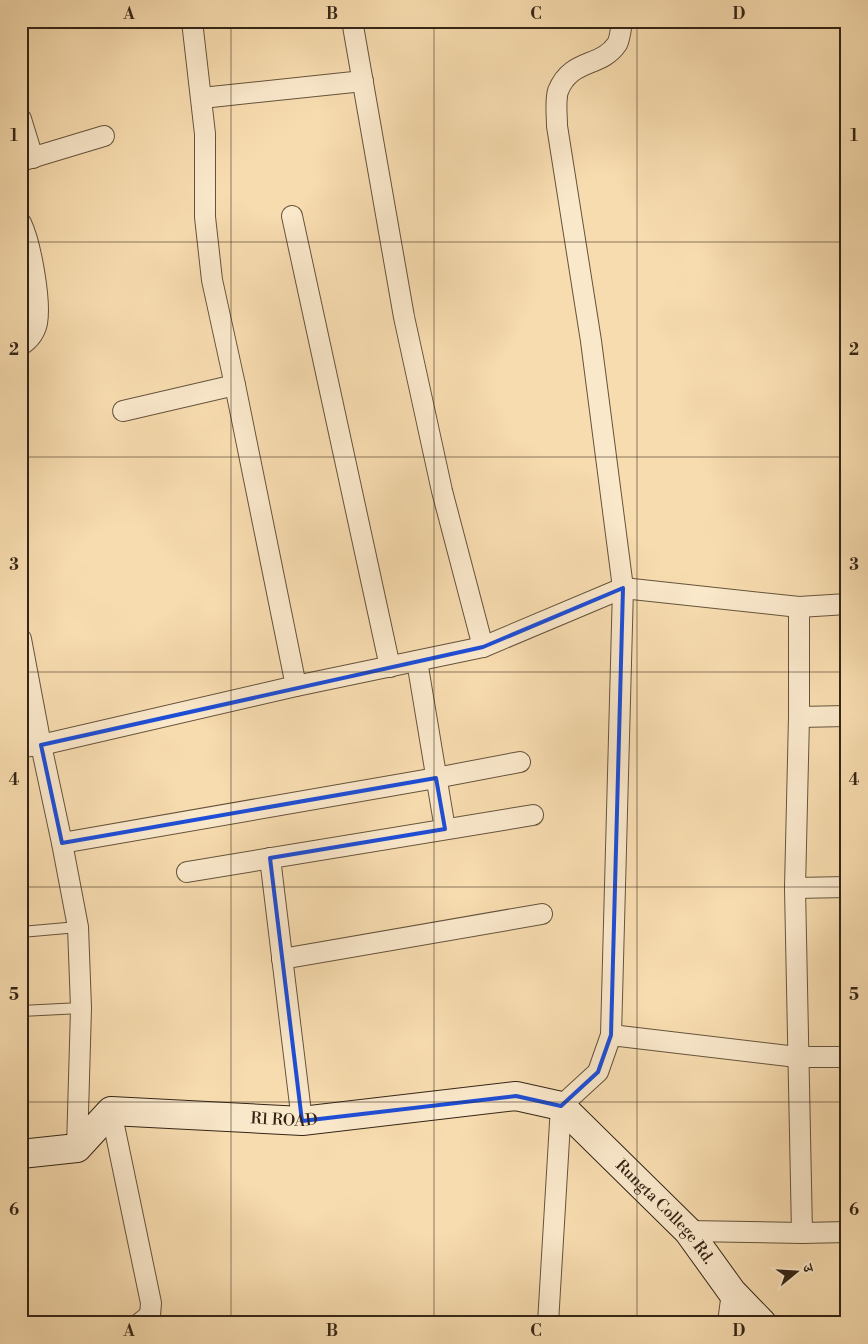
<svg xmlns="http://www.w3.org/2000/svg" width="868" height="1344" viewBox="0 0 868 1344" font-family="'Libre Bodoni','Noto Serif Devanagari',serif">
<style>
.lines{fill:none;stroke-linecap:round;stroke-linejoin:round}
.service-casing{stroke:#66533c;stroke-width:12}
.minor-casing{stroke:#66533c;stroke-width:22}
.secondary-casing{stroke:#352516;stroke-width:30}
.service{stroke:#fae8cb;stroke-width:10}
.minor{stroke:#fae8cb;stroke-width:20}
.secondary{stroke:#fae8cb;stroke-width:28}
.marked{fill:none;stroke:#1d4ed8;stroke-width:4;stroke-linejoin:round}
.grid{fill:none;stroke:#352516;stroke-width:1;stroke-opacity:0.55}
.labels{text-anchor:middle;dominant-baseline:central;stroke-width:4;stroke-linejoin:round;paint-order:stroke}
.street-label{font-size:16px;fill:#352516;stroke:#fae8cb}
.neatline{fill:none;stroke:#352516;stroke-width:2}
.grid-label{font-size:16px;text-anchor:middle;font-weight:bold;fill:#352516}
</style>
<rect width="100%" height="100%" fill="#f7dcaf"/>
<filter id="stains"><feTurbulence type="fractalNoise" baseFrequency=".004" numOctaves="4"/><feColorMatrix values="0 0 0 0 .2 0 0 0 0 .09 0 0 0 0 .02 0 0 0 .5 -.17"/></filter>
<radialGradient id="worn" r=".72"><stop offset=".6" stop-color="#630" stop-opacity="0"/><stop offset="1" stop-color="#630" stop-opacity=".3"/></radialGradient>
<g class="lines">
<defs>
<g id="service">
<path d="M21,932l57,-5"/>
<path d="M21,1011l60,-3"/>
</g>
<g id="minor">
<path d="M192,21l13,113v83l7,63 23,105 61,301"/>
<path d="M353,26l51,291 38,174 41,156"/>
<path d="M202,98l161,-17"/>
<path d="M21,119l12,39"/>
<path d="M21,161l83,-25"/>
<path d="M292,216l98,451"/>
<path d="M21,223c10,21 20,78 16,100 -2,9 -8,17 -16,22"/>
<path d="M123,411l112,-26"/>
<path d="M799,607v110l-4,171 7,345"/>
<path d="M21,639l20,106 21,98 16,84 3,81 -4,140"/>
<path d="M417,661l28,168"/>
<path d="M799,717l48,-1"/>
<path d="M21,747l20,-2 255,-59 187,-39 140,-59 176,19 48,-3"/>
<path d="M62,843l374,-65 84,-16"/>
<path d="M270,858l32,263"/>
<path d="M187,872l346,-57"/>
<path d="M795,888l52,-1"/>
<path d="M282,959l260,-45"/>
<path d="M611,1035l12,-447 -32,-247 -34,-215c0,-11 -2,-25 1,-35 13,-33 43,-23 59,-47 3,-5 4,-16 5,-23"/>
<path d="M111,1111l40,192 -1,12 -10,8"/>
<path d="M688,1231l114,2 45,-1"/>
<path d="M548,1323l13,-217 37,-34 13,-37 186,22h50"/>
<path d="M728,1323l4,-31"/>
</g>
<g id="secondary">
<path id="s1" d="M21,1154l56,-6 34,-37 191,10 214,-25 45,10 127,125 44,61 30,31"/>
</g>
</defs>
<use href="#service" class="service-casing"/>
<use href="#minor" class="minor-casing"/>
<use href="#secondary" class="secondary-casing"/>
<use href="#service" class="service"/>
<use href="#minor" class="minor"/>
<use href="#secondary" class="secondary"/>
</g>
<path class="marked" d="M623,588l-12,447 -13,37 -37,34 -45,-10 -214,25 -32,-263 175,-29 -9,-51 -374,65 -21,-98 442,-98z"/>
<path class="grid" d="M231,21v1302M434,21v1302M637,21v1302M21,242h826M21,457h826M21,672h826M21,887h826M21,1102h826"/>
<g class="labels">
<g class="street-label">
<text stroke="none"><textPath href="#s1" startOffset="280">R1 ROAD</textPath></text>
<text stroke="none"><textPath href="#s1" startOffset="708">Rungta College Rd.</textPath></text>
</g>
</g>
<rect width="868" height="1344" fill="none" stroke="#f7dcaf" stroke-width="55"/>
<g transform="translate(796 1272) rotate(72)" stroke="#fae8cb" stroke-width="4" paint-order="stroke">
<path d="M0-4L9 19L0 12L-9 19Z" fill="#352516"/>
<text y="-8" font-size="14" font-weight="bold" text-anchor="middle" fill="#352516">उ</text>
</g>
<rect x="28" y="28" width="812" height="1288" class="neatline"/>
<g class="grid-label">
<text x="129" y="19">A</text>
<text x="332" y="19">B</text>
<text x="536" y="19">C</text>
<text x="739" y="19">D</text>
<text x="14" y="141">1</text>
<text x="854" y="141">1</text>
<text x="14" y="355">2</text>
<text x="854" y="355">2</text>
<text x="14" y="570">3</text>
<text x="854" y="570">3</text>
<text x="14" y="785">4</text>
<text x="854" y="785">4</text>
<text x="14" y="1000">5</text>
<text x="854" y="1000">5</text>
<text x="14" y="1215">6</text>
<text x="854" y="1215">6</text>
<text x="129" y="1336">A</text>
<text x="332" y="1336">B</text>
<text x="536" y="1336">C</text>
<text x="739" y="1336">D</text>
</g>
<rect width="100%" height="100%" filter="url(#stains)"/>
<rect width="100%" height="100%" fill="url(#worn)"/>
</svg>
